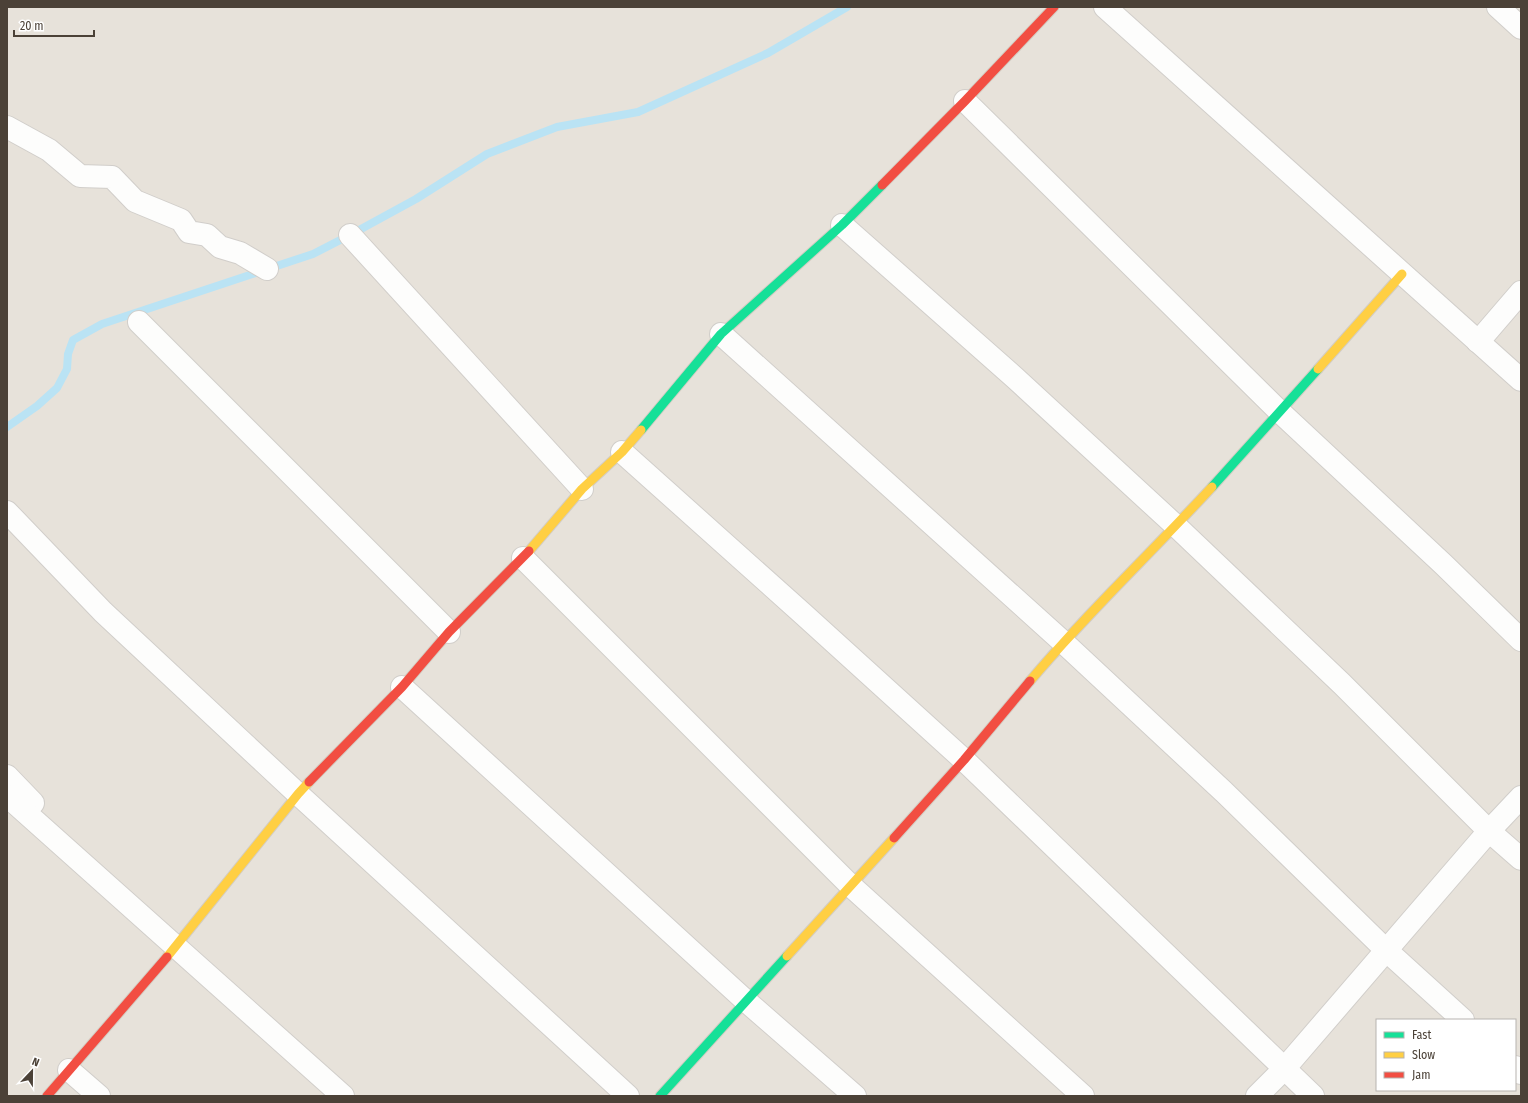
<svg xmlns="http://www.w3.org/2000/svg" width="1528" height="1103" viewBox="0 0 1528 1103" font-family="'Fira Sans Condensed',sans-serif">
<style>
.residential{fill:#e7e2da;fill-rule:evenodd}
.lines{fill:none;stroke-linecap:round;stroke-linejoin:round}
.stream{stroke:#bae3f4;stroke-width:8}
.street-casing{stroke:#d1ceca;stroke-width:24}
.fast-casing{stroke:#d3cdc3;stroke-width:11}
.slow-casing{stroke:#d3cdc3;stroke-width:11}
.jam-casing{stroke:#d3cdc3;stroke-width:11}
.street{stroke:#fdfdfc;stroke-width:22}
.fast{stroke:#16e098;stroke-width:9}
.slow{stroke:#ffcf43;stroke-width:9}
.jam{stroke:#f24e42;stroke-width:9}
</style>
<rect width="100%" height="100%" fill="#f3f0ed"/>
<path class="residential" d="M7,7h1514v1089h-1514zM1377,1020h138v70h-138z"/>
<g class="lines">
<path class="stream" d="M7,427l30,-21 20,-18 10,-19 1,-15 5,-14 29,-16 211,-70 37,-19 66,-36 71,-45 70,-27 81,-15 130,-59 79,-46"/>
<defs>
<g id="street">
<path d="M1105,7l416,373"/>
<path d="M1498,7l23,21"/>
<path d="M965,101l315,311 163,152 78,76"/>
<path d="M7,127l42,23 31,26 32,1 23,24 46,19 8,12 18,3 13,12 20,6 27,16"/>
<path d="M842,225l172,152 162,149 166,158 147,147 32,28"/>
<path d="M350,235l232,254"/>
<path d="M139,322l310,310"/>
<path d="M721,334l342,308 161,150 163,159 76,69"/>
<path d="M1478,342l43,-50"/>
<path d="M622,452l180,161 162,147 349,336"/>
<path d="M7,512l96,100 195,182 330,302"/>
<path d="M523,558l327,327 233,211"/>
<path d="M402,687l344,314 109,95"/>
<path d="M7,776l26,27"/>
<path d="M7,796l336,300"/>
<path d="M1515,1067l6,6"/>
<path d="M69,1070l30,26"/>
<path d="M1257,1096l27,-27 205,-238 32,-34"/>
</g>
<g id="fast">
<path d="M641,430l80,-96 121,-109 40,-40"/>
<path d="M1212,487l106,-118"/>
<path d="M660,1096l127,-140"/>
</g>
<g id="slow">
<path d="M1318,369l84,-95"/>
<path d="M529,551l53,-62 40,-37 19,-22"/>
<path d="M1030,681c57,-68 122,-129 182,-194"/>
<path d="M787,956l107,-118"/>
<path d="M167,957l131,-163 11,-12"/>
</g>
<g id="jam">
<path d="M882,185l83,-84 89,-94"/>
<path d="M309,782l93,-95 47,-55 80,-81"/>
<path d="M894,838l70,-78 66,-79"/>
<path d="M47,1096l120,-139"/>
</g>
</defs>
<use href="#street" class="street-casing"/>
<use href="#fast" class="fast-casing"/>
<use href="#slow" class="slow-casing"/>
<use href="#jam" class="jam-casing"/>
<use href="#street" class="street"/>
<use href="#fast" class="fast"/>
<use href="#slow" class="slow"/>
<use href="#jam" class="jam"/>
</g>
<rect width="1528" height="1103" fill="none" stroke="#4b4137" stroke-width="16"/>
<rect x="1376" y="1019" width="140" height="72" fill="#ffffff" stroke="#b7b3af"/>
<rect x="1384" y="1032" width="20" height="6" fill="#16e098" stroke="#b7b3af"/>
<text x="1412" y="1039" font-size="12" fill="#4b4137">Fast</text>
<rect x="1384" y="1052" width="20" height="6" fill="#ffcf43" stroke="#b7b3af"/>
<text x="1412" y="1059" font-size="12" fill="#4b4137">Slow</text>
<rect x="1384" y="1072" width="20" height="6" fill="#f24e42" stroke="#b7b3af"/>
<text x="1412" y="1079" font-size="12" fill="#4b4137">Jam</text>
<g transform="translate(32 1071) rotate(22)" stroke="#ffffff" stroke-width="3" paint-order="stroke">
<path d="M0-3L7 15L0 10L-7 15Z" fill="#4b4137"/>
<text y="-6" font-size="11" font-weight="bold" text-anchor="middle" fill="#4b4137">N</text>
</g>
<path d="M14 30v6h80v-6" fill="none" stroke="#4b4137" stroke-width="2"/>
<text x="20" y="30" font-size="12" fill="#4b4137" stroke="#ffffff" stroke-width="3" paint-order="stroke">20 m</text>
</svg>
